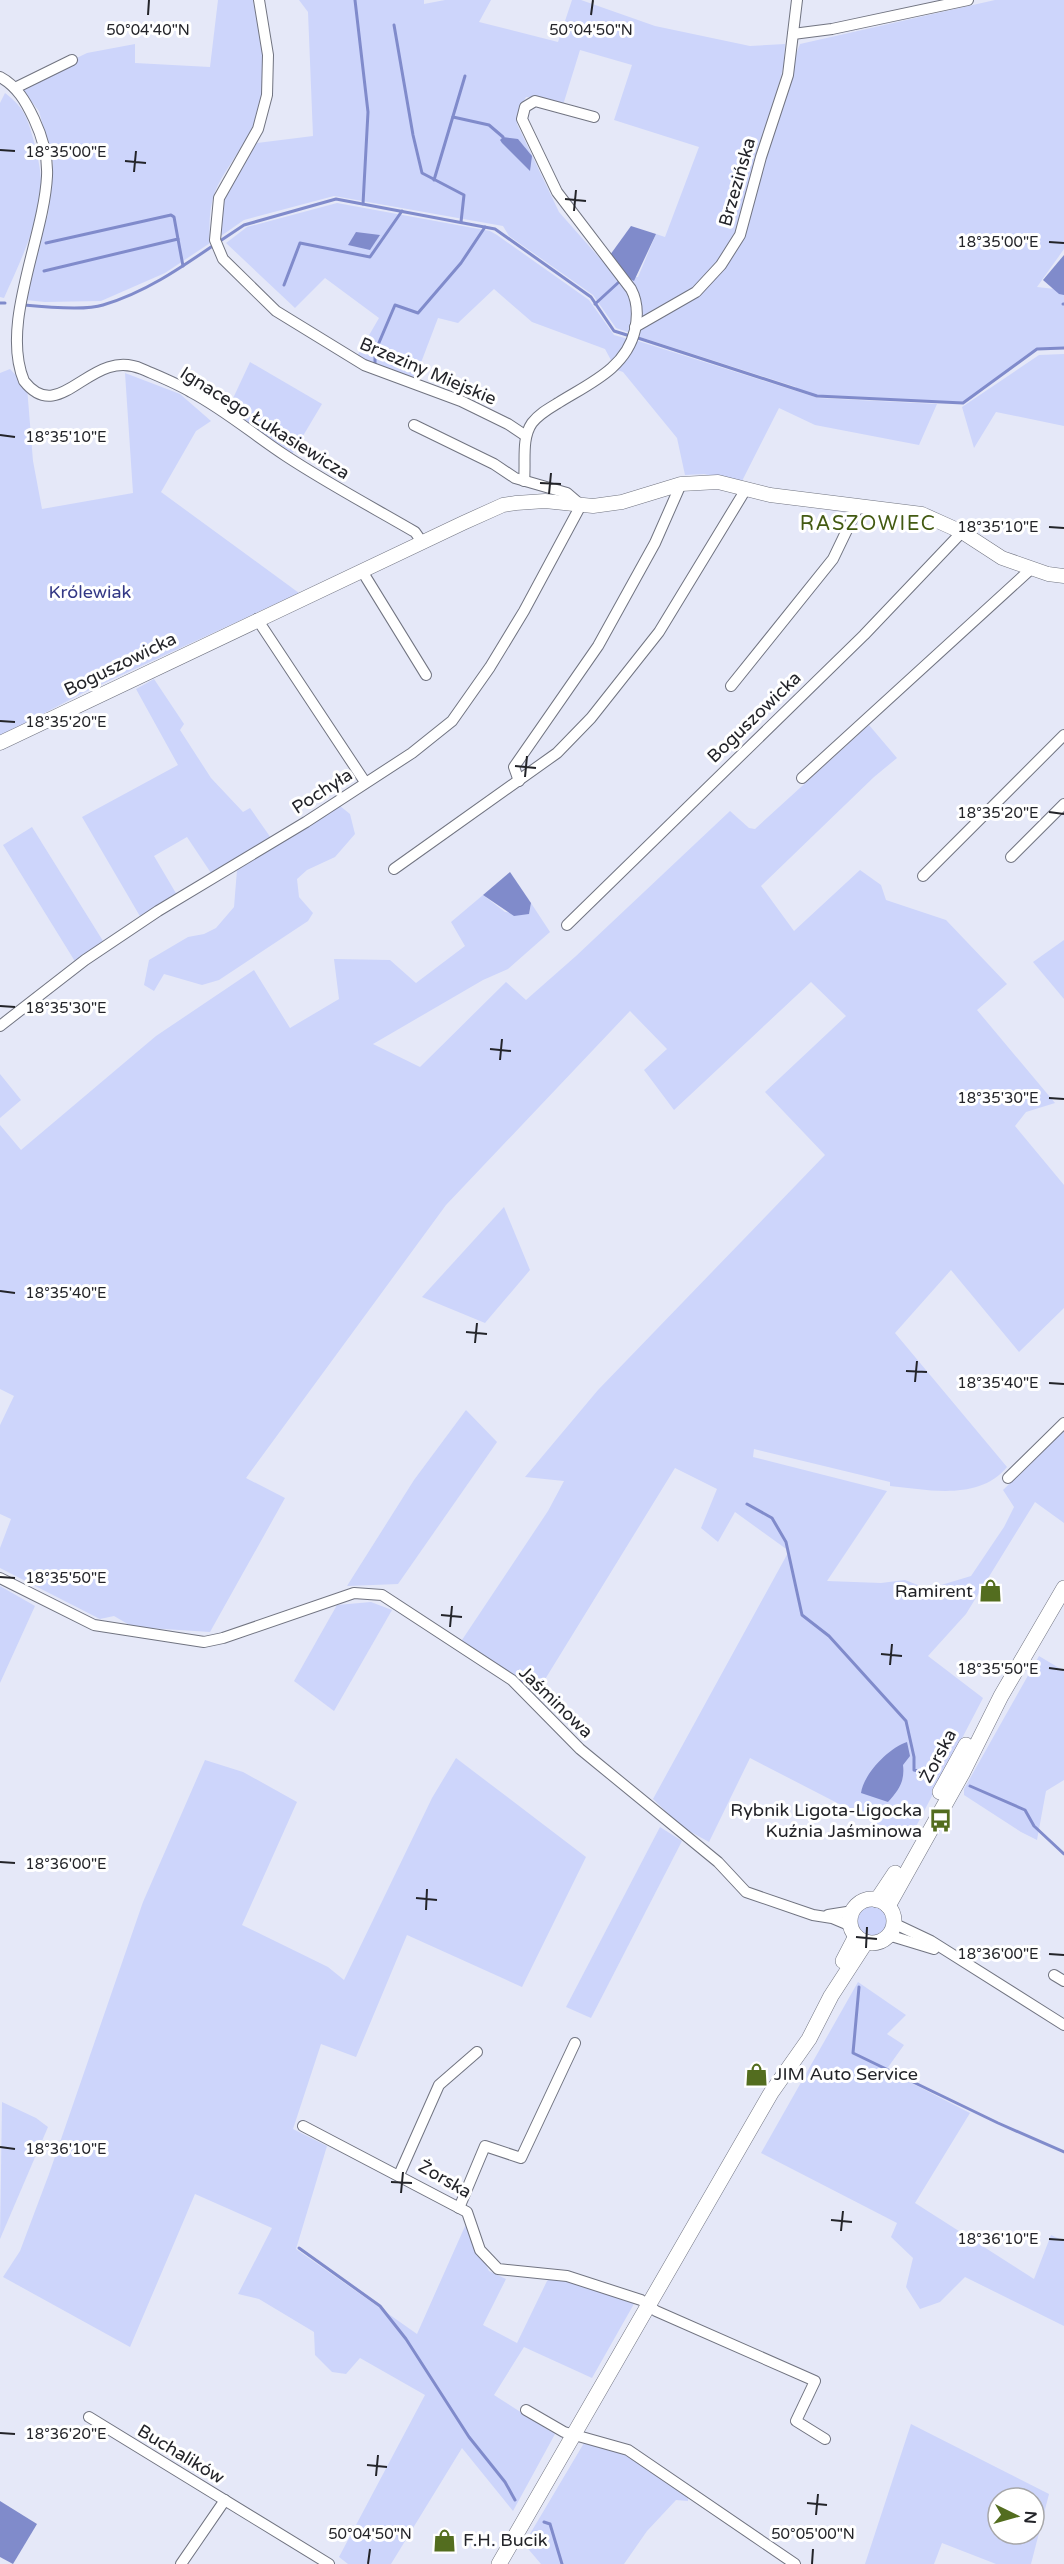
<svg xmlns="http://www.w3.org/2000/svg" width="1064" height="2564" viewBox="0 0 1064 2564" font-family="'Varela Round',sans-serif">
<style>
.green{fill:#cdd5fb;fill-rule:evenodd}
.water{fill:#808bcb}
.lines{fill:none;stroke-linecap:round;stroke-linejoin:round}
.stream{stroke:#808bcb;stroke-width:3}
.minor-casing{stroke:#717481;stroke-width:12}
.tertiary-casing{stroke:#717481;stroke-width:15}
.secondary-casing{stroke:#717481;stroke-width:16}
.minor{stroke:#fff;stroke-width:10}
.tertiary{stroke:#fff;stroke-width:14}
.secondary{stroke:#fff;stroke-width:15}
.ticks{fill:none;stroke:#232429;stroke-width:2}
.labels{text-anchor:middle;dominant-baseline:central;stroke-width:6;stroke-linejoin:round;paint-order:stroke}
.street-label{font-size:18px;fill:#232429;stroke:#fff}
.park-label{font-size:18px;fill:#333885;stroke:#fff}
.poi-label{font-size:18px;fill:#232429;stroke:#fff;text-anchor:end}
.neighbourhood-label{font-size:20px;letter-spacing:1.5px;fill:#435a12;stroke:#fff}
.ticks-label{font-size:15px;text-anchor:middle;fill:#232429;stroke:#fff;stroke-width:6;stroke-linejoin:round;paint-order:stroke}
</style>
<rect width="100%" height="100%" fill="#e5e8f8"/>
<g class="green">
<path d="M218,0h35c6,34 16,70 8,104 -7,31 -29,54 -43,81 -9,18 -9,39 -8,58l-45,30 -64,28 -56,1 -29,-3 32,-84 5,-52 -14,-52 -20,-25 68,-33 48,-9v19l75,4z"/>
<path d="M299,0h125v4l21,-4h46l-12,22 79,20 14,-42h9l74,26 95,20 35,-2 -1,21 -49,179 55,-175 10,-25 195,-44h69v249l-27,38 27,3v58l-27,2 -74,53 -146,-7 -21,-6v-3l-159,-51 2,-16 -11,-42 10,-1 18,-43 9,3 34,-90 -85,-27 18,-55 -52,-15 -17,55 -20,-7 -17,-1 -6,11 -3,16 42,88 68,77 5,16 -2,28 -14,-5 -23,-33 -84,-59 -6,-10 -169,-30 -90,24 -26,18 3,-32 8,-20 28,-43 56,-7 -5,-124z"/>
<path d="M5,93c18,14 22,23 28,45 4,16 9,34 8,51 -3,37 -22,75 -37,109l-4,-1v-194z"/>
<path d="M337,203l153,28 7,4 92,65 25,35 14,4 -7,16 -9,7 -7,-13 -73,-27 -38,-33 -36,34 -20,-5 -24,63 -57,-25 22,-38 -54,-40 -30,30 -69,-65 21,-16z"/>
<path d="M635,340l183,58 119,6 -18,41 -104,-20 -36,-17 -38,75 -37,-9 -19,1 -8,-37 -54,-66 -6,-2z"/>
<path d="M1064,354v72l-68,-14 -22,36 -12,-41 77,-52z"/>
<path d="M250,362l72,42 -31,52 -63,-47z"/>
<path d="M10,369l17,18 6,74 9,48 91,-16 -8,-120 55,21 31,27 -15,10 -35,61 138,101 -216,100 -83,43v-363z"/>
<path d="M154,679l30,45 -4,6 31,48 32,34 7,-4 21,30 -60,35 -24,-36 -33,19 23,39 -36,23 -59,-101 96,-52 -42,-76z"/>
<path d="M869,725l28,33 -23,19 -113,109 33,45 66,-61 21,15 5,15 60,20 61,64 -30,26 78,93 -29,9 -11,14 49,59v123l-45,44 -68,-82 -56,63 112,134c-28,34 -78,23 -117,19v-4l-136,-33 -1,8 134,34 -60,90 54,2 24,-3 23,9 43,-13 33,-49 10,-20 -11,-17 61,-59v92l-29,-21 -69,112 -38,42 55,42 -74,142 -159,-82 -41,84 -27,-15 -29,-28 136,-248 -54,-39 -17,30 -17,-14 16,-39 -42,-21 -139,226 -76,-51 88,-132 16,-30 -39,-4 73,-87 227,-235 -60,-63 81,-76 -35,-34 -137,128 -30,-40 23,-21 -37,-38 -184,194 -200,273 39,20 -75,134 -77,-5 -19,-11 -14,3 -100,-51v-20l11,-29 -11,-5v-89l14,-29 -14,-7v-264l21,25 135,-114 98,-66 36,58 49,-29 -5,-40 56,1 26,23 49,-37 -14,-24 32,-27 22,17 24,2 2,-11 19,29 -42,37 -25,11 -110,64 47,23 86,-85 20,18 50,-44 154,-145 19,17 6,1z"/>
<path d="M340,806l10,8 5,20 -20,23 -28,13 -10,9 2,18 14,16 -5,8 -89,59 -17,5 -38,-11 -10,17 -10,-6 5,-25 39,-23 16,-3 12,-6 18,-21 3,-37z"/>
<path d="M32,827l71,114 -27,22 -73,-118z"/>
<path d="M1064,940v59l-31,-37z"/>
<path d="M0,1074l21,26 -21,18z"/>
<path d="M504,1207l26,63 -45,53 -63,-26z"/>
<path d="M466,1410l31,32 -99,142 -51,2 67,-106z"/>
<path d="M0,1586l35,20 -35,77z"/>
<path d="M371,1602l21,8 -58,101 -40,-30 43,-76z"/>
<path d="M1039,1656l25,15v109l-18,11 -9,49 -16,-8 -57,-37v-6z"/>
<path d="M456,1758l130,99 -64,130 -115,-52 -51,122 -35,-13 -28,85 34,17 -31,103 121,85 49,-110 23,47 17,8 -23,46 34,18 30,-62 9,-7 79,28 -43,76 -68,-31 -30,48 61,39 -42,77 -51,-63 -71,116h-43l-9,-7 86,-162 -65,-37 -14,16 -14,-2 -17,-17 -1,-23 -55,-33 -21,-5 34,-66 -77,-34 -65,153 -127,-70 17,-26 29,-77 94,-272 62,-142 38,12 54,30 -55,123 86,42 16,13 88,-182z"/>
<path d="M660,1827l22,14 -91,177 -25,-11z"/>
<circle cx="872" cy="1921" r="15"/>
<path d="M858,1982l48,33 -19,19 17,11 -18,25 84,43 -55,90 119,76 17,-44 13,6v85l-99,-49 -25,25 -20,7 -14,-22 7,-29 -22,-21 6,-14 -136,-70z"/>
<path d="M2,2102l34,16 12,9 -48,112z"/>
<path d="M911,2424l138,70 -18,70h-35l-54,-21 -8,21h-69zM998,2498h36v36h-36z"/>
<path d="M584,2443l41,10 63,43v5l-12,-1 -29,31 -23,33h-83l-17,-20z"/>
</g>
<g class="water">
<path d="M503,137l15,2 14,17 -2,15 -28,-28 -2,-3z"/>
<path d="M631,226l25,8 -22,47 -6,-3 -18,-23z"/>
<path d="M356,232l24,3 -10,15 -22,-5z"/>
<path d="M1064,255v40l-5,-1 -16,-14z"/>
<path d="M510,872l21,31 -2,11 -15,2 -31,-21z"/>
<path d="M907,1742l3,14 -7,9c2,16 -4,25 -15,37l-27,-9c3,-20 28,-45 46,-51z"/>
<path d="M0,2501l37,23 -24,40 -13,-7z"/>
</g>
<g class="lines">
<g class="stream">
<path d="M355,0l13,112 -5,92"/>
<path d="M394,25l19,110 9,38 42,22 -3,27"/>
<path d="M453,117l36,8 14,12"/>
<path d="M434,180l31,-104"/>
<path d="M220,241l24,-16 92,-26 159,30 96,68 23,34 13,4"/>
<path d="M46,243l125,-28 3,2 4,22"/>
<path d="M44,271l134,-32 5,27"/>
<path d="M284,285l16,-42 70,14 32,-46"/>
<path d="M0,303h5"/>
<path d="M595,304l25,-23"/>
<path d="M1063,304h1"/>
<path d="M24,305c20,2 61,6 79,0 41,-12 76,-36 111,-60"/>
<path d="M638,338l179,58 146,7 74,-54 27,-1"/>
<path d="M375,364v-12l20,-47 23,8 43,-50 24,-36"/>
<path d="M747,1504l25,14 14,24 16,73 27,21 77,85 8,36v13l17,4 6,-5"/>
<path d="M970,1786l55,24 9,16 30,28"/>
<path d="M859,1987l-6,66 145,70 66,29"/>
<path d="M299,2248l81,58 26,33 63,98 36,45 10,18"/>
<path d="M544,2522l6,2 12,40"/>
</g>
<defs>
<g id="minor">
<path d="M259,0l9,55 -1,40 -9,34 -39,69 -4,42 8,19 53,52 88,54 97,36 47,23 18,12"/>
<path d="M793,34l39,-5 136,-29"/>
<path d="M0,77c17,9 26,25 34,42 8,17 14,37 13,57 -3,62 -47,148 -23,205 37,47 66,-35 118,-12 16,7 34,14 49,23 34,18 63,43 95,64 41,27 86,51 129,76l7,10"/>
<path d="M15,88l57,-28"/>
<path d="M635,327l61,-35 25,-27 19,-30 21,-78 27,-82 9,-75"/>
<path d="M524,481c2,-19 -3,-42 8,-58 7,-9 16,-14 26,-20 30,-19 68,-34 77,-73 3,-14 3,-28 -4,-41l-74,-97 -35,-73 3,-12 10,-6 59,16"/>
<path d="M362,571l64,104"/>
<path d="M257,619l108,163"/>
<path d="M731,686l102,-127 26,-54"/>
<path d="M802,778l230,-210"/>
<path d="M519,781l-5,-14 84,-121 57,-103 26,-59"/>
<path d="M1011,857l53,-53"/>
<path d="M394,869l163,-116 34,-35 68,-86 87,-143"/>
<path d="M923,876l141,-141"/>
<path d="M567,925l297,-290 98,-103"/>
<path d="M0,1026l85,-66 73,-49 148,-89 106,-69 40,-32 38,-54 34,-56 57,-106 -14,-12 -52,-15 -21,-14 -80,-39"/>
<path d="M1008,1478l56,-55"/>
<path d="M0,1578l94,47 110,17 19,-4 131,-45 28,2 130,85 68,69 138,113 28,30 67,23 19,3 19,8"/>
<path d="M828,1915l25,-4"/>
<path d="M893,1923l38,18 133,84"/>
<path d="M888,1935l46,14"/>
<path d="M1054,1975l10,6"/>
<path d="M303,2126l164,86 13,38 18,19 69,7 74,24 15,11 159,70 -19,40 29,18"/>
<path d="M399,2175l40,-90 38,-33"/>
<path d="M459,2208l26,-62 36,12 54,-115"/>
<path d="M526,2410l38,22 64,18 167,114"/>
<path d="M89,2417l240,147"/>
<path d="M181,2564l44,-64"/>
</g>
<path id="tertiary" d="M0,743l463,-220 40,-18 13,-2 29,-2 48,5 29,-4 59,-18 37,-2 52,13 152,19 40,18 40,26 46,16 16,2"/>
<g id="secondary">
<path d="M940,1792l26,-47"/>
<circle cx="872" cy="1921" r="22"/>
<path d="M877,1900l18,-27"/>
<path d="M888,1906l75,-134 38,-76 63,-108"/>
<path d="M843,1961l13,-25"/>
<path d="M499,2564l272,-471 38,-54 22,-43 35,-54"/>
</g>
</defs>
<use href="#minor" class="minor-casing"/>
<use href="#tertiary" class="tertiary-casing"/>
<use href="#secondary" class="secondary-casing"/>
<use href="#minor" class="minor"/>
<use href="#tertiary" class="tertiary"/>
<use href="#secondary" class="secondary"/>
</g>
<path class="ticks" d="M148,15l1,-15M591,15l2,-15M0,150l15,1M125,161l21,2M134,172l2,-21M565,199l21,2M574,211l2,-21M1049,242l15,1M0,435l15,2M540,483l21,1M549,494l2,-21M1049,527l15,1M0,721l15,1M515,766l21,2M525,777l2,-21M1049,812l15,2M0,1006l15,1M490,1049l21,2M500,1060l2,-21M1049,1098l15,1M0,1291l15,2M466,1332l21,2M475,1343l2,-20M906,1371l21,1M915,1382l2,-21M1049,1383l15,1M0,1577l15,1M441,1615l21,2M450,1627l2,-21M881,1654l21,2M890,1665l2,-21M1049,1668l15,2M0,1862l15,1M416,1898l21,2M426,1910l1,-21M856,1937l21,2M866,1948l1,-21M1049,1954l15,1M0,2147l15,2M391,2182l21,1M401,2193l2,-21M831,2220l21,2M841,2231l2,-20M1049,2239l15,1M0,2433l15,1M367,2465l20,2M376,2476l2,-21M807,2503l20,2M816,2515l2,-21M368,2564l2,-15M812,2564l1,-15"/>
<defs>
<symbol id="shop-bare" viewBox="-9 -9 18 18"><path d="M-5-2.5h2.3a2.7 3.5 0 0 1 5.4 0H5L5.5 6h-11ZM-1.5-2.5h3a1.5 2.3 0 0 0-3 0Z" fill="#536d1f" stroke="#fff" stroke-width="2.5" paint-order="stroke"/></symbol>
<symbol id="bus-bare" viewBox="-9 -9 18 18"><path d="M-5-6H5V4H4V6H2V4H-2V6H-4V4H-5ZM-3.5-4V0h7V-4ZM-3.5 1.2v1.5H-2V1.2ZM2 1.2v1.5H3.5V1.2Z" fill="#536d1f" stroke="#fff" stroke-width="2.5" paint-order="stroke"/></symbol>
</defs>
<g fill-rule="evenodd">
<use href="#shop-bare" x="974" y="1574" width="33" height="33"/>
<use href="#bus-bare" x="924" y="1804" width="33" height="33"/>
<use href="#shop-bare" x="740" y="2058" width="33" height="33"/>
<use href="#shop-bare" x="428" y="2524" width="33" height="33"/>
</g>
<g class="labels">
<g class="street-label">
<text transform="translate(737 182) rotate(-74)">Brzezińska</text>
<text transform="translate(428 371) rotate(23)">Brzeziny Miejskie</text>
<text transform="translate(265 423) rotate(32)">Ignacego Łukasiewicza</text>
<text transform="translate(120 664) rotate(-26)">Boguszowicka</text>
<text transform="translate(754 717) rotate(-44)">Boguszowicka</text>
<text transform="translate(322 791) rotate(-33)">Pochyła</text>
<text transform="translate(556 1702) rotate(44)">Jaśminowa</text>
<text transform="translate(938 1756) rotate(-62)">Żorska</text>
<text transform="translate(445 2179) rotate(30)">Żorska</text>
<text transform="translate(181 2454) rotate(31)">Buchalików</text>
</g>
<g class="park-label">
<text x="90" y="592">Królewiak</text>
</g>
<g class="poi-label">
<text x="973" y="1591">Ramirent</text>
<text x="922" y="1810">Rybnik Ligota-Ligocka<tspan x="922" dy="21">Kuźnia Jaśminowa</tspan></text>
<text x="774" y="2074" text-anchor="start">JIM Auto Service</text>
<text x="463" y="2540" text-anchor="start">F.H. Bucik</text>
</g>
<g class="neighbourhood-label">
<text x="868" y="524">RASZOWIEC</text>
</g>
</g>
<g class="ticks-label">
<text x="148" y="35">50°04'40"N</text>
<text x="591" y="35">50°04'50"N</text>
<text x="66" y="157">18°35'00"E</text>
<text x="998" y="247">18°35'00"E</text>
<text x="66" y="442">18°35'10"E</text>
<text x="998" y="532">18°35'10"E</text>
<text x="66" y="727">18°35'20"E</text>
<text x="998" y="818">18°35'20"E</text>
<text x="66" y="1013">18°35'30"E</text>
<text x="998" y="1103">18°35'30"E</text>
<text x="66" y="1298">18°35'40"E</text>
<text x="998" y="1388">18°35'40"E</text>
<text x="66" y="1583">18°35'50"E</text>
<text x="998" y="1674">18°35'50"E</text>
<text x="66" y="1869">18°36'00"E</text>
<text x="998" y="1959">18°36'00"E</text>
<text x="66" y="2154">18°36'10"E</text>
<text x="998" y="2244">18°36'10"E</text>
<text x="66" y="2439">18°36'20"E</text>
<text x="370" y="2539">50°04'50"N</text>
<text x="813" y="2539">50°05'00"N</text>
</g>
<g transform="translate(1016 2516) rotate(95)"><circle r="28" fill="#ffffff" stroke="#a7a7a9" stroke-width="1.5"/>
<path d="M0-4.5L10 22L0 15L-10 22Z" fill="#536d1f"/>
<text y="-9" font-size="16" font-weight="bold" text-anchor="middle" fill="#232429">N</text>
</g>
</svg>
